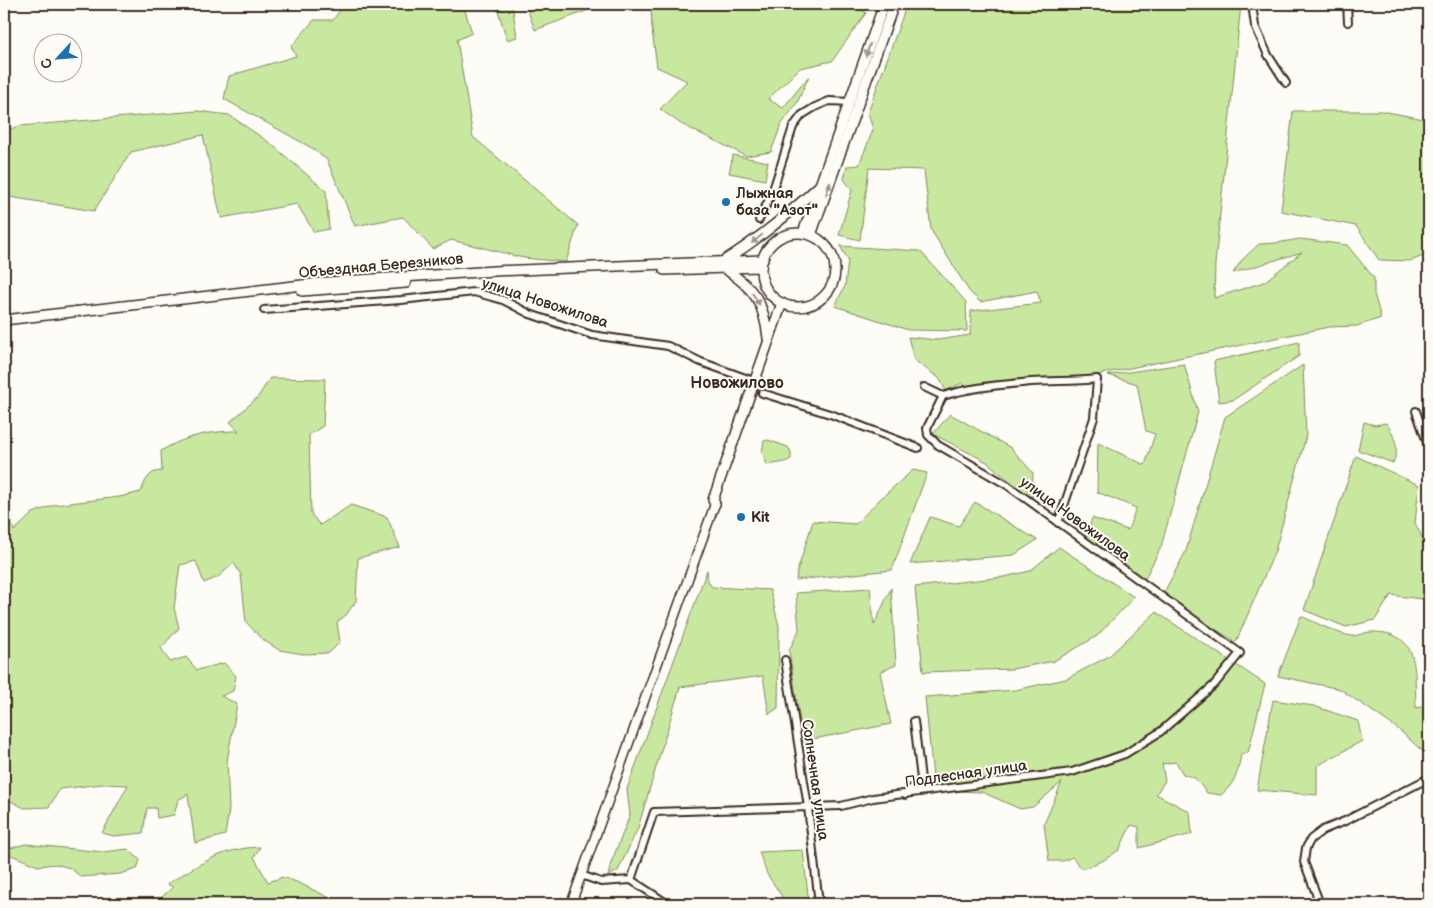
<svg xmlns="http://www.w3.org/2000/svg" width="1433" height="908" viewBox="0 0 1433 908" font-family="'Balsamiq Sans',sans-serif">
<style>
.green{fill:#c8e8a0;stroke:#82895f}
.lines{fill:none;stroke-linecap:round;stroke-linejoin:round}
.minor-casing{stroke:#3b2a1e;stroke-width:10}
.major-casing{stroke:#3b2a1e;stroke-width:11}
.highway-casing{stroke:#3b2a1e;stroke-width:12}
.minor{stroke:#fdfcf7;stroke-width:6}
.major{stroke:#fdfcf7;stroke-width:8}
.highway{stroke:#fdfcf7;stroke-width:9}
.oneway{fill:#9c938a}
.poi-dot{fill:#1f6fb2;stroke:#fdfcf7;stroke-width:2}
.labels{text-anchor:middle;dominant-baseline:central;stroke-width:4;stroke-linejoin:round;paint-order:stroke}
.poi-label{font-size:15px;font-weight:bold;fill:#3b2a1e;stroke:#fdfcf7;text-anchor:start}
.street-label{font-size:15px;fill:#3b2a1e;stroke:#fdfcf7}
.neighbourhood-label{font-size:16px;font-weight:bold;fill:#3b2a1e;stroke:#fdfcf7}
</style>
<rect width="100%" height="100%" fill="#fdfcf7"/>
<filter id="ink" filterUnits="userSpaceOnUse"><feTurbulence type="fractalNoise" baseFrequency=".02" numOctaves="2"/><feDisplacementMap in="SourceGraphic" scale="10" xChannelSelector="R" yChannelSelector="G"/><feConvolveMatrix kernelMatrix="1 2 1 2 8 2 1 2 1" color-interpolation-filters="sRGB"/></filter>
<g filter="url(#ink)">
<g class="green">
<path d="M344,4h119l9,29 -15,7 16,97 105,88 -12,37 -42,-4 -73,-18 -18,9 -30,-32 -48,9 -28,-66 -17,-13 -86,-48 5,-23 67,-20 -5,-9 23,-27h19z"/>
<path d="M496,4h16l5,33 -10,3z"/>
<path d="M527,4h78l-70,26 -9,-24z"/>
<path d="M651,4h79l1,1 2,-1h122l11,9 -34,48 -32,7 -32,31 15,9 26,-32 -12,27 -16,22 -10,27 -25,4 -65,-32 -21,-15 27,-28 -30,-14 -5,-37z"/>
<path d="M907,4h334l-26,260 -1,34 50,-16 38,-30 -69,21 9,-13 17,-16 17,-1 24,-4 47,6 27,33v16l7,24 -24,8 -28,1 -252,52 -19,-2 -75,5 -13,9 -8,-8 -16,8 -7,-13 -25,-18 -6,-23 30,3 32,-5 1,-24 70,-8 -4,-12 -57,11 -11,-11 -38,-61 -7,-60 -55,-2 -9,72 -21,-5 13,-45 -8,-11 3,-13 12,-1 14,-35 -5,-18z"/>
<path d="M197,111l32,4 41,28 56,48 3,38 -15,3 -17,-28 -76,14 -18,-83 -72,17 -37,59 -90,-15v-65l16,-5z"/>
<path d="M1293,111h89l47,9v134l-19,7 -31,-1 -23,-34 -75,-15z"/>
<path d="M733,155l35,7 -3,18 -36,-7z"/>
<path d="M840,246l80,5 46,51 1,29 -59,-1 -73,-24 10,-20 3,-26z"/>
<path d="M1299,342v14l-66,44 -14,2 -5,-41z"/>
<path d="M1184,364l14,48 -37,135 -18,35 -59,-37 8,-27 36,12 8,-22 -39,-16 1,-49 47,22 10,-31 -9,-3 -9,-47 -29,-9z"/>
<path d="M1303,365l3,71 -31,115 -39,91 -74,-46 24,-45 39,-134z"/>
<path d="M270,378l55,1 -2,47 -14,9 2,79 9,11 31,-20 36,12 13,30 -42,11 -2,43 -10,14 -9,7 3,20 -11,11 -26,1 -24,-4 -17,-11 -16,-17 -5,-47 -7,-12 -16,14 -14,6 -8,-22 -16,4 -6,43 5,20 -18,20 9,14 16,-5 11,13 27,-7 12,13 -3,15 -12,5 16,8 -10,57 2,49 -4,25 -30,8 -7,-49 -10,6 -4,15 -17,3 -1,-10h-9l-4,25 -29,3 -12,-3 26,-48 -26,-1 -42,5 -11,18 -25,1 -13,-7 -7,18v-325l10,37 19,-18 21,-8 65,-8 22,-5c4,-11 7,-21 21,-21l-1,-20c24,-15 49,-20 78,-20l-9,-9 28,-25z"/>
<path d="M950,414l61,34 22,25 -1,27 -45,-38 -54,-28z"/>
<path d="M1364,422l11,3 11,-2c9,14 14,25 7,40l-35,-13z"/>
<path d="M768,440l20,7 3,5v7l-6,3 -18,3 -5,-13 2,-11z"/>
<path d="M1356,456l63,29 -4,38 14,28v49l-38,-5 -16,25 -29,7 -42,-17z"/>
<path d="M913,470l14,3 -35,97 -96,10 1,-8 16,-51 43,3 23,-24z"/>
<path d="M975,502l62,38 -23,15 -104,9 20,-47 29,9z"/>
<path d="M1059,547l75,50 -37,39 -43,25 -42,8 -89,3 -8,-85 89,-10 26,-6z"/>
<path d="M707,570l1,11 4,6 58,3 9,36 -1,82 -9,6 -6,-38 -83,11 -42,141 -20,43 -10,5 3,-13 19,-48 -3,-26z"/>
<path d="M870,588l4,37 17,-37 5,77 -16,7 11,52 -88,17 -14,-90 10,-21 -3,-37z"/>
<path d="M1156,612l109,72 -17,69 -7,1c-3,19 -5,28 -20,41l-14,-2 -12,-15 -12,-4 -7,-12 -14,2 3,17 -9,13 34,18 2,22 -53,14v-21l-8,-2 -12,25 -15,10 -22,9 -10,-12 -9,4h-14l-5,-37 18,-42 -29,25 -13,2 -38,-17 -29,-1 -19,-4 -9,-90 90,-7 51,-11 43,-23z"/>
<path d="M1301,616c14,6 36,18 51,20 6,0 13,-4 19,-4 51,-1 43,39 45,76l13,-3v52l-31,-28 -58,-40 -62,-13z"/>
<path d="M1273,700l41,6 44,15 4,20 -45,25v29l-60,-5z"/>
<path d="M25,844l78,8 25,-3 12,11 -3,9 -17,5 -39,3 -11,-9 -15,-4 -17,2 -34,-14v-2z"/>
<path d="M260,847l-6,10 14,25 15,-5 16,6 31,15 -2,6h-174l19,-17 -6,-3c32,-19 54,-36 93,-37z"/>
<path d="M803,850l6,54h-22l-20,-30 -8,-22z"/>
</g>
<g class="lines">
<defs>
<g id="minor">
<path d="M1252,4l3,22 13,29 18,28"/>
<path d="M1347,4l1,18"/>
<path d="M759,220l13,-27 21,-66 9,-12 13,-8 14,-6 21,1"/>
<path d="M264,310l137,-10 73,-8 29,8 27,14 62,21 76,11 33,16 50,18"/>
<path d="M924,387l19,9"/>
<path d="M762,393l71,22 85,33"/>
<path d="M943,396c27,-9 59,-11 88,-14 22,-2 44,0 66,-3l-3,39 -36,105"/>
<path d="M1416,411l13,37"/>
<path d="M785,660l23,147 11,97"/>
<path d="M905,795l16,-16 -7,-58"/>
<path d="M581,875l20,7 30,-2"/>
<path d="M631,880l23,-68 187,-6 32,-8 199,-26 53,-18 35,-22 54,-47 26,-32 -233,-168 -69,-40 -10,-10 -1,-7 16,-32"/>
<path d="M631,880l37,24"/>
<path d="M1320,904l-16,-42 2,-14 5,-9 12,-9 22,-9 84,-43"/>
</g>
<path id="major" d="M571,904l144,-400"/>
<g id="highway">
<path d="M803,233l81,-229"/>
<circle cx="798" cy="270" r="37"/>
<path d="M811,235l83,-231"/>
<path d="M725,260c34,-21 64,-46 94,-74"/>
<path d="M724,268c30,20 40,34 44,70"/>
<path d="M664,270l97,-3"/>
<path d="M302,291l104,-8"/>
<path d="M4,320l324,-38 166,-11 269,-11"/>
<path d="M715,504l-2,-4 69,-197"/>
</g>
</defs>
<use href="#minor" class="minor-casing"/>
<use href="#major" class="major-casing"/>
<use href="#highway" class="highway-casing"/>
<use href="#minor" class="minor"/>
<use href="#major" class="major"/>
<use href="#highway" class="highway"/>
</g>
<defs><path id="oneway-solid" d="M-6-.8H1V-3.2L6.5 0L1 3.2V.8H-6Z" transform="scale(1.25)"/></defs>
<g class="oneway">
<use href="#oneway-solid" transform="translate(868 50) rotate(109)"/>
<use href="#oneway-solid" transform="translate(828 189) rotate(-71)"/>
<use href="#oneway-solid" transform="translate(757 239) rotate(141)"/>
<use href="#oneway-solid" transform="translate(756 299) rotate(58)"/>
</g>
</g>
<g class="poi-dot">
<circle cx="726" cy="202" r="5"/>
<circle cx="741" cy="517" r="5"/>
</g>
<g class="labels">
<g class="poi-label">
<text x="736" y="193">Лыжная<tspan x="736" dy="17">база "Азот"</tspan></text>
<text x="751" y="517">Kit</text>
</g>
<g class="street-label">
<text transform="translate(381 266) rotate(-5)">Объездная Березников</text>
<text transform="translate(545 303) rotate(18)">улица Новожилова</text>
<text transform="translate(1075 519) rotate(36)">улица Новожилова</text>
<text transform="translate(966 774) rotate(-8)">Подлесная улица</text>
<text transform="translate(815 780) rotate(82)">Солнечная улица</text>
</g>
<g class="neighbourhood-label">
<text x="737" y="383">Новожилово</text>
</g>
</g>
<rect width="1433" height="908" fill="none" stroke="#fdfcf7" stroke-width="20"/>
<rect x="10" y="10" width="1413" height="888" fill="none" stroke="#3b2a1e" stroke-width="2" filter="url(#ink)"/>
<g transform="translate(58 58) rotate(244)"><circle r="24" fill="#fdfcf7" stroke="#afa8a0"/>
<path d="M0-4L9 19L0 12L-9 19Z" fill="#1f6fb2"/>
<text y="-8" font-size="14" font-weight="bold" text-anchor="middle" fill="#3b2a1e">С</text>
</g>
</svg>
